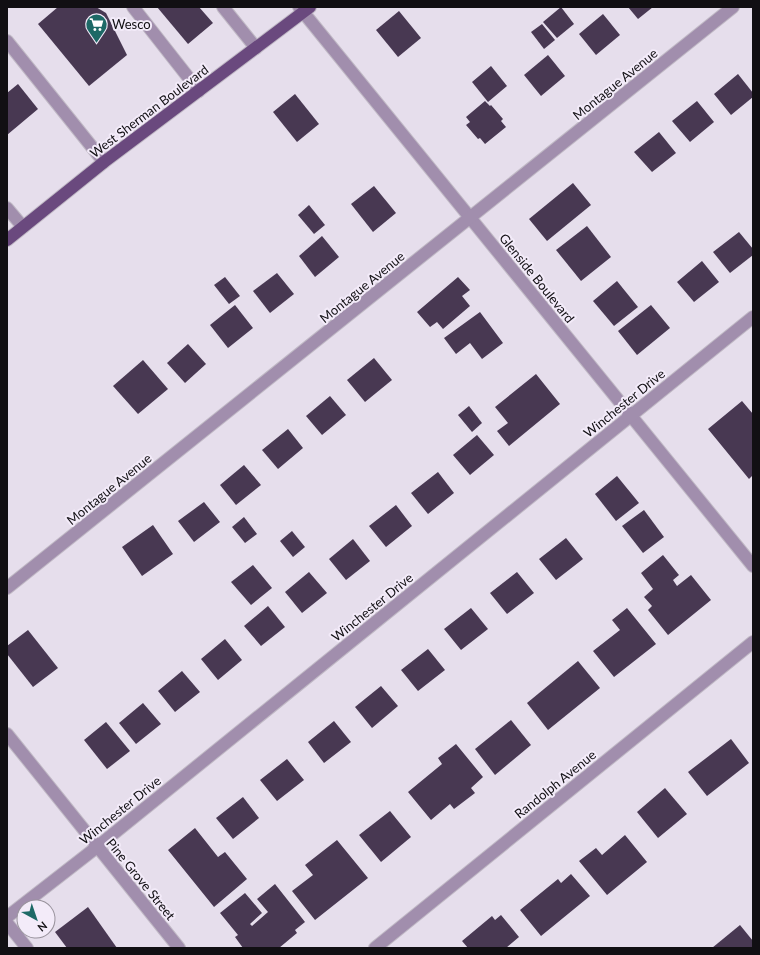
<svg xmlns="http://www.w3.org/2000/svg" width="760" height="955" viewBox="0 0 760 955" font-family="Lato,sans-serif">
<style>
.building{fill:#483852}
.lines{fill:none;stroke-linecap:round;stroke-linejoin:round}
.minor-casing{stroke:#c0b9c5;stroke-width:14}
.major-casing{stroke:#c0b9c5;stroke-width:14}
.minor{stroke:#a18ead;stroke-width:12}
.major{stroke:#6a497e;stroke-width:12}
.labels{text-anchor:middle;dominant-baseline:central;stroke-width:4;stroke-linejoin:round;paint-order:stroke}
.poi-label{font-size:13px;fill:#110f13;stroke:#f3ebf9;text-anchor:start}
.street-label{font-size:13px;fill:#110f13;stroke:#f3ebf9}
</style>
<rect width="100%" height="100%" fill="#e6deec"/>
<g class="building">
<path d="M58,7h38l10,6 21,42 -38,31 -51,-62z"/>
<path d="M157,7h42l14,16 -25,21z"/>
<path d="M561,7l13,17 -17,14 -14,-16z"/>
<path d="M628,7h25l-15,12z"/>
<path d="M399,11l22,27 -23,19 -22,-27z"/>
<path d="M603,14l17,21 -24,20 -17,-21z"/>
<path d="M542,24l13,16 -11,9 -13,-17z"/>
<path d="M548,55l17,21 -24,20 -17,-21z"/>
<path d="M491,66l16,20 -19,16 -16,-20z"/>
<path d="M738,74l15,19v4l-22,18 -17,-21z"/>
<path d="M18,84l20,25 -31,26v-42z"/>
<path d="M295,94l24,30 -22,18 -24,-30z"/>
<path d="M485,101l5,5 1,-1 12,14 -2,2 5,6 -21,17 -5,-6 -2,1 -12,-14 4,-3 -4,-5z"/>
<path d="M697,101l17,21 -24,20 -18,-21z"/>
<path d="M659,132l17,21 -24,19 -18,-20z"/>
<path d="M573,183l18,22 -44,36 -18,-22z"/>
<path d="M374,186l22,27 -23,19 -22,-28z"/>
<path d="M309,205l16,20 -11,9 -16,-19z"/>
<path d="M587,226l24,31 -30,24 -25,-31z"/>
<path d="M739,232l14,17v6l-23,18 -17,-21z"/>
<path d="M322,236l17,21 -24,20 -16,-21z"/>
<path d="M702,261l17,21 -25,20 -17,-20z"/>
<path d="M277,273l17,21 -24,19 -17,-22z"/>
<path d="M225,277l15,19 -11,8 -15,-19z"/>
<path d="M458,277l12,13 -8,6 8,10 -27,23 -6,-7 -7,5 -13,-15z"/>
<path d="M617,281l21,26 -24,19 -21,-25z"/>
<path d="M235,305l18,23 -25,20 -18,-23z"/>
<path d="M651,305l19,23 -33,27 -19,-24z"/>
<path d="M480,312l23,31 -21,16 -12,-16 -14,11 -12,-16z"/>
<path d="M188,344l18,20 -21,19 -18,-20z"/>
<path d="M374,358l18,22 -27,22 -18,-22z"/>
<path d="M143,360l25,29 -30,25 -25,-28z"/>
<path d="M536,374l24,30 -51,42 -12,-15 11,-8 -13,-16z"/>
<path d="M330,396l16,19 -24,20 -16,-19z"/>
<path d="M742,401l11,13v17l-1,1 1,1v42l-4,4 -41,-50z"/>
<path d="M469,406l13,17 -10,9 -14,-17z"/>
<path d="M288,429l15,19 -25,21 -16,-19z"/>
<path d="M477,435l17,20 -24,20 -17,-20z"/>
<path d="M244,465l17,20 -25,20 -16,-20z"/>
<path d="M438,472l16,21 -26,21 -17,-21z"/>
<path d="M617,476l22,27 -23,18 -21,-27z"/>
<path d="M204,502l16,20 -26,20 -16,-21z"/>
<path d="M396,505l16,21 -26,21 -17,-21z"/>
<path d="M644,510l20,27 -21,16 -21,-27z"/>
<path d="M244,517l13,17 -12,9 -13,-16z"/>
<path d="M153,525l20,29 -31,22 -20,-29z"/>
<path d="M292,531l13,16 -12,10 -13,-16z"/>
<path d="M566,538l17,21 -27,21 -17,-21z"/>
<path d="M353,539l17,22 -24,19 -17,-21z"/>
<path d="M663,555l16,20 -6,5 4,6 14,-11 20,25 -43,35 -20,-25 4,-4 -8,-9 9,-8 -12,-16z"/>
<path d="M253,565l19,23 -21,17 -20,-23z"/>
<path d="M309,572l18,21 -25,20 -17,-21z"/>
<path d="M517,572l17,21 -27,21 -17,-21z"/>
<path d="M268,606l17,21 -24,19 -17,-20z"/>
<path d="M471,608l17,21 -27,21 -17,-21z"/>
<path d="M627,608l29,36 -42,33 -21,-26 27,-21 -8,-10z"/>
<path d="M28,630l30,38 -25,19 -26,-33v-8z"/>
<path d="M225,639l17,21 -24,20 -17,-21z"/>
<path d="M428,649l17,21 -27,21 -17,-21z"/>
<path d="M578,661l22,27 -52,42 -21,-27z"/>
<path d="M182,671l18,21 -25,20 -17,-21z"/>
<path d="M381,686l17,20 -26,22 -17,-21z"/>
<path d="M143,703l18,21 -25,20 -17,-21z"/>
<path d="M511,720l20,25 -36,30 -20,-26z"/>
<path d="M334,721l17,21 -27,21 -16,-21z"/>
<path d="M106,722l24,29 -23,18 -23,-29z"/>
<path d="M731,739l18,24 -42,33 -19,-24z"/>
<path d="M456,744l27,33 -12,11 4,5 -21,16 -4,-5 -19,16 -23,-28 34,-28 -4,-6z"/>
<path d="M287,759l17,21 -27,21 -17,-21z"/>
<path d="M665,788l22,26 -29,24 -21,-26z"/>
<path d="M243,797l16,21 -26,21 -17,-21z"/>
<path d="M390,811l21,26 -30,25 -22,-27z"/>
<path d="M195,828l23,29 7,-5 22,27 -33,28 -46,-57z"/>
<path d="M625,835l22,27 -40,33 -28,-34 17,-13 6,7z"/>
<path d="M337,840l31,38 -53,42 -23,-29 21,-16 -8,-10z"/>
<path d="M571,874l19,22 -49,40 -21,-26 38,-31 3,4z"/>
<path d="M275,884l30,38 -10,8 2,3 -18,15h-36l-8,-11 3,-2 -18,-22 25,-20 17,20 -12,11 2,2 16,-14 -11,-13z"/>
<path d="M88,907l29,41h-50l-12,-16z"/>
<path d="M501,915l18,22 -13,11h-38l-6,-7 30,-25 3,4z"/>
<path d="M740,925l13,16v7h-41z"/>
</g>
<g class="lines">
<defs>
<g id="minor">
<path d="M133,7l66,84"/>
<path d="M223,7l33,41"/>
<path d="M299,7l454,559"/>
<path d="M7,41l97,121"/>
<path d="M7,208l16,19"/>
<path d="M7,588l726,-581"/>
<path d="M7,734l172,214"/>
<path d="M7,917l90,-70 656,-530"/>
<path d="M7,923l20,25"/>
<path d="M375,948l378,-306"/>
</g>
<path id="major" d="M7,240l97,-78 206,-155"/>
</defs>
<use href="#minor" class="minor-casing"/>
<use href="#major" class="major-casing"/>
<use href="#minor" class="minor"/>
<use href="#major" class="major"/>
</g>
<defs>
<symbol id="supermarket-pin" viewBox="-11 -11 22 30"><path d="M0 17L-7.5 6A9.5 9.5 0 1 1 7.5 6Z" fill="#1d6966" stroke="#f3ebf9"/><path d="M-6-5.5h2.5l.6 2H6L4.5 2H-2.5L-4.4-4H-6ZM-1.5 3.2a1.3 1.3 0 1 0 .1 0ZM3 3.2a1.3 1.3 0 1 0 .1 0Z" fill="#fff"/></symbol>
</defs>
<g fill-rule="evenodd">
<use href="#supermarket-pin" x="84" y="12" width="25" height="34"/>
</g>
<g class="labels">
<g class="poi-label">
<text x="112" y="24">Wesco</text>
</g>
<g class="street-label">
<text transform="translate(615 84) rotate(-39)">Montague Avenue</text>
<text transform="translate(149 111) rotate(-37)">West Sherman Boulevard</text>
<text transform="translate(537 278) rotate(51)">Glenside Boulevard</text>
<text transform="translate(362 287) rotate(-39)">Montague Avenue</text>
<text transform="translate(624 403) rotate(-39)">Winchester Drive</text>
<text transform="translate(109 489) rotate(-39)">Montague Avenue</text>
<text transform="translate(372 607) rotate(-39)">Winchester Drive</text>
<text transform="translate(555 784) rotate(-39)">Randolph Avenue</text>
<text transform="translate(120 810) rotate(-39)">Winchester Drive</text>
<text transform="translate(141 879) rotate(51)">Pine Grove Street</text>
</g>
</g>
<rect width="760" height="955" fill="none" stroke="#110f13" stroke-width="16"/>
<g transform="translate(36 919) rotate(140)"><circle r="19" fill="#f3ebf9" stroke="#99939d"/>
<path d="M0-3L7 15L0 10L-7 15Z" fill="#1d6966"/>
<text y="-6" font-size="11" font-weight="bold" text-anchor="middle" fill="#110f13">N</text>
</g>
</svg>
